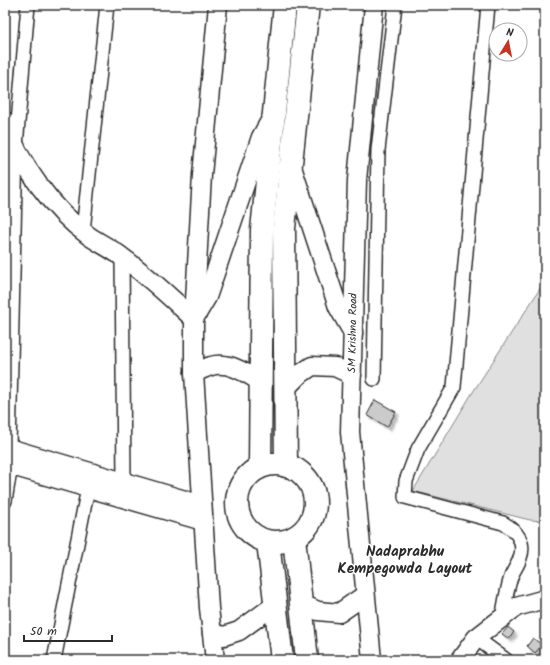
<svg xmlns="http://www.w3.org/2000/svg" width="550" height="665" viewBox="0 0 550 665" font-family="Kalam,sans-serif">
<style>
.green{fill:#e0e0e0;stroke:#868686}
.building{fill:#cbcbcb;stroke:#2b2b2b;filter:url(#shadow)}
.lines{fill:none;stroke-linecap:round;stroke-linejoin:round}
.street-casing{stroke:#2b2b2b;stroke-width:16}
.secondary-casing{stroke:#2b2b2b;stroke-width:21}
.highway-casing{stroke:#2b2b2b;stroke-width:25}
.street{stroke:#fff;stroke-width:13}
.secondary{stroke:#fff;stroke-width:18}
.highway{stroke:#fff;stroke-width:22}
.labels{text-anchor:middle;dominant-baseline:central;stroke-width:3;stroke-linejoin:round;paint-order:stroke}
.street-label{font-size:11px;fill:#2b2b2b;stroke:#fff}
.district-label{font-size:15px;font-weight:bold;fill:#2b2b2b;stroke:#fff}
</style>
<defs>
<filter id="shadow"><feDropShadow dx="3.5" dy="3.5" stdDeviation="1" flood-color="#0004"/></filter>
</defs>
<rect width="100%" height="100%" fill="#fff"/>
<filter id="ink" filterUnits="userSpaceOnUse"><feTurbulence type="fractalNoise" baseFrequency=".025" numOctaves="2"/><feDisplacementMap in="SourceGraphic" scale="8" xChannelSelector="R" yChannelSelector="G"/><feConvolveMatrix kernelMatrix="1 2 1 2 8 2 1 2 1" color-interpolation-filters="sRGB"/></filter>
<g filter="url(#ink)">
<path class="green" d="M545,281v240l-15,-1 -117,-29 58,-96z"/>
<g class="building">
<path d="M375,400l21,12 -9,15 -20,-12z"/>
<path d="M508,627l6,5 -5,7 -7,-5z"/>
<path d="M533,638l9,7 -7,8 -8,-7z"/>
</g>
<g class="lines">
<defs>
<g id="street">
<path d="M488,5l-34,382 -36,62 -12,32 -1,16 98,26c13,7 23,19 17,35 -2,7 -7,13 -9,19 -4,12 -6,25 -8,37"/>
<path d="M83,231l24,-226"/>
<path d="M122,256l2,225"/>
<path d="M374,379l4,-229 17,-145"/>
<path d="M9,448l7,-302 12,-141"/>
<path d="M5,501l6,-36"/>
<path d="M476,638l30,22"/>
<path d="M54,660l34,-172"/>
</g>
<g id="secondary">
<path d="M5,121c13,42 48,89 84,115 10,7 23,13 33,21 25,18 49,41 72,62l13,-22 54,-160 10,-18"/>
<path d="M292,167l46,140 15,26"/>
<path d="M194,373c5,-2 11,-5 17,-7 18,-5 35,7 50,16"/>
<path d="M285,389l14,-14 13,-9 23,1 17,8"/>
<path d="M5,447l197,58"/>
<path d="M5,464l198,57"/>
<path d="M300,603l18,8 21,2 26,-18"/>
<path d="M212,633l12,3 15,-5 37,-27"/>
<path d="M215,660l-6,-52 -15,-235v-54l8,-144 16,-170"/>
<path d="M372,660l-22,-228 7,-252 17,-175"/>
<path d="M460,660l16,-22 40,-31 29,-8"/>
</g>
<g id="highway">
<circle cx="276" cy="503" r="39"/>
<path d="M286,466l-2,-238 24,-223"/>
<path d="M260,467l2,-237 23,-225"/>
<path d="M294,538l13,122"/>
<path d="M268,542l14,118"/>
</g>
</defs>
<use href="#street" class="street-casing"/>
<use href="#secondary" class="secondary-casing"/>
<use href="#highway" class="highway-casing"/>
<use href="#street" class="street"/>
<use href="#secondary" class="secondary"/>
<use href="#highway" class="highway"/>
</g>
</g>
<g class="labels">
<g class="street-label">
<text transform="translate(353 333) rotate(-89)">SM Krishna Road</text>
</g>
<g class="district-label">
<text x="405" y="552">Nadaprabhu<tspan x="405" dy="17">Kempegowda Layout</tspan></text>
</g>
</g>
<rect width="550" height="665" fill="none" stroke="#fff" stroke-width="20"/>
<rect x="10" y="10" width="530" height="645" fill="none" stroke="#2b2b2b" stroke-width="1.5" filter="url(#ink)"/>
<g transform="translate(508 42) rotate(10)"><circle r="19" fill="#ffffff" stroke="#aaaaaa"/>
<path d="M0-3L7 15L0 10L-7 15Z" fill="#c8321e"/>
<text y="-6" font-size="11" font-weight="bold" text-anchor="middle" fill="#2b2b2b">N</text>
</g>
<path d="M24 635v6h88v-6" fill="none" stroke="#2b2b2b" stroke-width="2"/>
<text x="30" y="635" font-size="12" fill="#2b2b2b" stroke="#ffffff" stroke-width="3" paint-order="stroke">50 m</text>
</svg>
